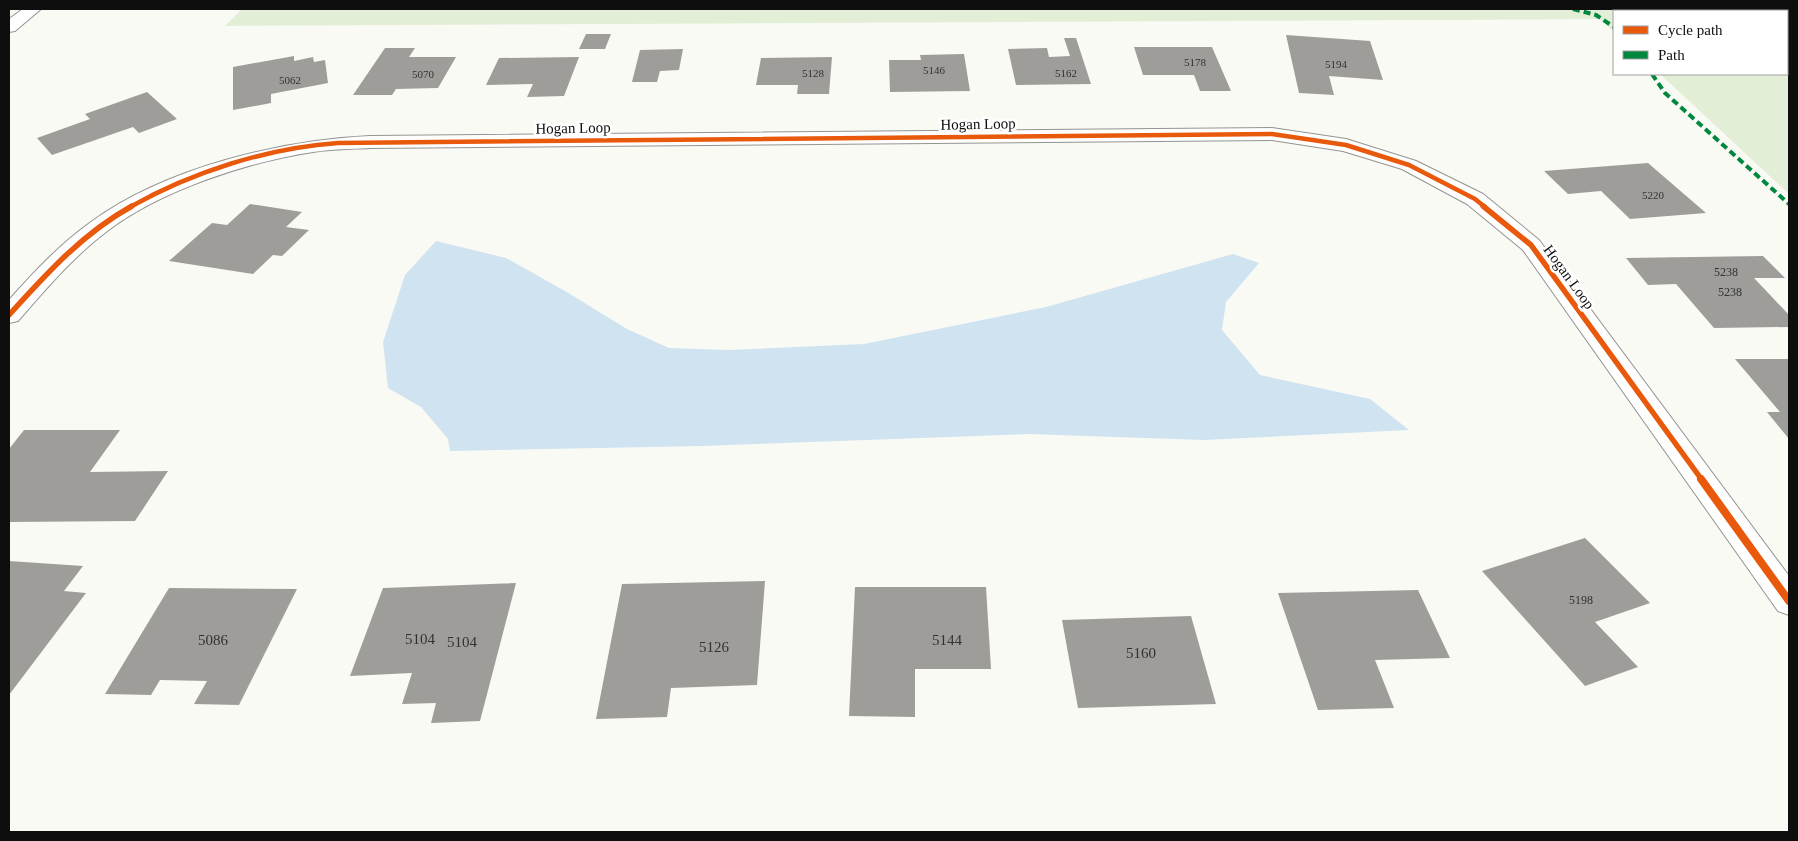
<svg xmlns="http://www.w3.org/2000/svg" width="1798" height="841" viewBox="0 0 1798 841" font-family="Georgia,serif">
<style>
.green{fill:#e3eed7}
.water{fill:#cfe3f0}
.building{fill:#9e9d9a}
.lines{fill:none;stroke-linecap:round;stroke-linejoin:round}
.minor-casing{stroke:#949492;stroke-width:2}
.tertiary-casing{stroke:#949492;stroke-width:2}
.minor{fill:#fefefe;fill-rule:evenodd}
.tertiary{fill:#fefefe;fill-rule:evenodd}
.quiet{stroke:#00873e;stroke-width:4;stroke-dasharray:7 4;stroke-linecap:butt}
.cycleway-far2-casing{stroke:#fff;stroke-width:6}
.cycleway-far1-casing{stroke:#fff;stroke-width:9}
.cycleway-casing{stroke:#fff;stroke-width:11}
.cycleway-far2{stroke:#e8590c;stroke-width:4.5}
.cycleway-far1{stroke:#e8590c;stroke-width:5.5}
.cycleway{stroke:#e8590c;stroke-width:8}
.labels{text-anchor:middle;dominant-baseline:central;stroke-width:5;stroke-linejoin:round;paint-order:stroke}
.far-number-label{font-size:11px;fill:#323231}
.number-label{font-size:12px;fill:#323231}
.street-label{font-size:15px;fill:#0e0e0e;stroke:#fff}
.near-number-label{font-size:15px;fill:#323231}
</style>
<rect width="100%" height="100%" fill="#fafaf5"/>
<path class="green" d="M242,9h1547v185l-129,-120h127v-63h-173v21l-14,-13 -1375,7z"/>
<path class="water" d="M436,241l70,17 59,33 62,38 42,19 60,2 135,-6 182,-37 187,-53 26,9 -33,39 -4,28 38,45 110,24 39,31 -205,10 -175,-6 -327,12 -252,5 -2,-12 -27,-32 -33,-19 -5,-46 22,-67z"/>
<g class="building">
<path d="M586,34h25l-6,15h-26z"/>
<path d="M1286,35l84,6 13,39 -54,-4 5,19 -35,-2z"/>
<path d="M1064,38h12l15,46 -75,1 -8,-36 39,-1 2,9 21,-1z"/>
<path d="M1134,47h78l19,44h-31l-6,-16h-51z"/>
<path d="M385,48h30l-6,9h47l-18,31 -42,1 -4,6h-39z"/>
<path d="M683,49l-4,21 -19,1 -3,11h-25l8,-32z"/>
<path d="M964,54l6,37 -80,1 -1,-32h32l-1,-5z"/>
<path d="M294,56v5l19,-4 1,5 11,-2 3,23 -57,11v9l-38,7v-43z"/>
<path d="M579,57l-15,39 -37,1 6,-13 -47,1 13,-27z"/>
<path d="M832,57l-3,37h-32l1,-9h-42l5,-27z"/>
<path d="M147,92l30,27 -38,14 -6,-6 -81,28 -15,-17 53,-19 -5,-5z"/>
<path d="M1648,163l58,50 -76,6 -29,-28 -33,3 -24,-23z"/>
<path d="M250,204l52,8 -16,15 23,3 -27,26 -9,-1 -20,19 -84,-13 43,-38 15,2z"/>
<path d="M1763,256l22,22h-31l35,37v12l-75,1 -38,-44 -28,1 -22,-27z"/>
<path d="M1735,359h54v80l-22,-27h13z"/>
<path d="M24,430h96l-30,42 78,-1 -33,50 -126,1v-73z"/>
<path d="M1585,538l65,65 -55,19 43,45 -53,19 -103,-115z"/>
<path d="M9,561l74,5 -19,25 22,2 -77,102z"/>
<path d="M765,581l-8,104 -86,3 -4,29 -71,2 26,-135z"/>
<path d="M516,583l-36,138 -49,2 5,-20 -34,1 10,-31 -62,3 33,-88z"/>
<path d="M855,587h131l5,82h-76v48l-66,-1z"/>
<path d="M169,588l128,1 -58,116 -45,-1 13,-23 -47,-1 -9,15 -46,-1z"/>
<path d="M1418,590l32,68 -75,2 19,48 -76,2 -40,-117z"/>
<path d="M1191,616l25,88 -138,4 -16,-88z"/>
</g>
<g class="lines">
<defs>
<path id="minor" d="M1272,128l74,11 70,22 67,33 56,46 250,336v39l-11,-4 -255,-361 -56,-46 -65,-35 -59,-18 -71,-11 -902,8c-19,1 -38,1 -57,4 -66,10 -154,39 -207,80 -33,25 -61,58 -88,89l-9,2v-23c25,-28 51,-56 82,-78 74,-54 189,-82 279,-86z"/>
<path id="tertiary" d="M23,9h18l-26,22 -6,1v-13z"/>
</defs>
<use href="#minor" class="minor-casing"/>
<use href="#tertiary" class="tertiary-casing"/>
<use href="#minor" class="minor"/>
<use href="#tertiary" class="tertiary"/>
<g class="quiet">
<path d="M1573,9l23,6 18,12"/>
<path d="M1787,31l2,1"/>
<path d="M1652,74l13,19 124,111"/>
</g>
<defs>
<path id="cycleway-far2" d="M130,207c62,-35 137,-59 208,-64l934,-9 74,11 63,20 66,34 10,8"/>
<g id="cycleway-far1">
<path d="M1483,206l48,39 171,235"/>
<path d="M9,315c37,-41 74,-82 123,-109"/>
</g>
<path id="cycleway" d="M1701,479l88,122"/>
</defs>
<use href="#cycleway-far2" class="cycleway-far2-casing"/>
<use href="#cycleway-far1" class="cycleway-far1-casing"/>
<use href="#cycleway" class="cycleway-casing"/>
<use href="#cycleway-far2" class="cycleway-far2"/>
<use href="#cycleway-far1" class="cycleway-far1"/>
<use href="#cycleway" class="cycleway"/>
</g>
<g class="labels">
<g class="far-number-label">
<text x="1195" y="62">5178</text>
<text x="1336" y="64">5194</text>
<text x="934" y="70">5146</text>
<text x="813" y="73">5128</text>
<text x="1066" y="73">5162</text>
<text x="423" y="74">5070</text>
<text x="290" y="80">5062</text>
<text x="1653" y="195">5220</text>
</g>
<g class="number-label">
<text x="1726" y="272">5238</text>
<text x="1730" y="292">5238</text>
<text x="1581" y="600">5198</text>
</g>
<g class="street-label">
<text transform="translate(978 124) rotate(-1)">Hogan Loop</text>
<text transform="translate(573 128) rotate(-1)">Hogan Loop</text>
<text transform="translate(1569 277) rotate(54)">Hogan Loop</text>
</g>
<g class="near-number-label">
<text x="420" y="639">5104</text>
<text x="213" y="640">5086</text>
<text x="947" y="640">5144</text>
<text x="462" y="642">5104</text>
<text x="714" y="647">5126</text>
<text x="1141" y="653">5160</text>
</g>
</g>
<rect width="1798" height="841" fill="none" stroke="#0e0e0e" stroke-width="20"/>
<rect x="1613" y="10" width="175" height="65" fill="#ffffff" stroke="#9f9f9f"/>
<rect x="1623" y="26" width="25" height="8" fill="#e8590c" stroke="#9f9f9f"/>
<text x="1658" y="35" font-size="15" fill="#0e0e0e">Cycle path</text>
<rect x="1623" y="51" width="25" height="8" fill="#00873e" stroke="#9f9f9f"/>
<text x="1658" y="60" font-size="15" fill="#0e0e0e">Path</text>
</svg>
